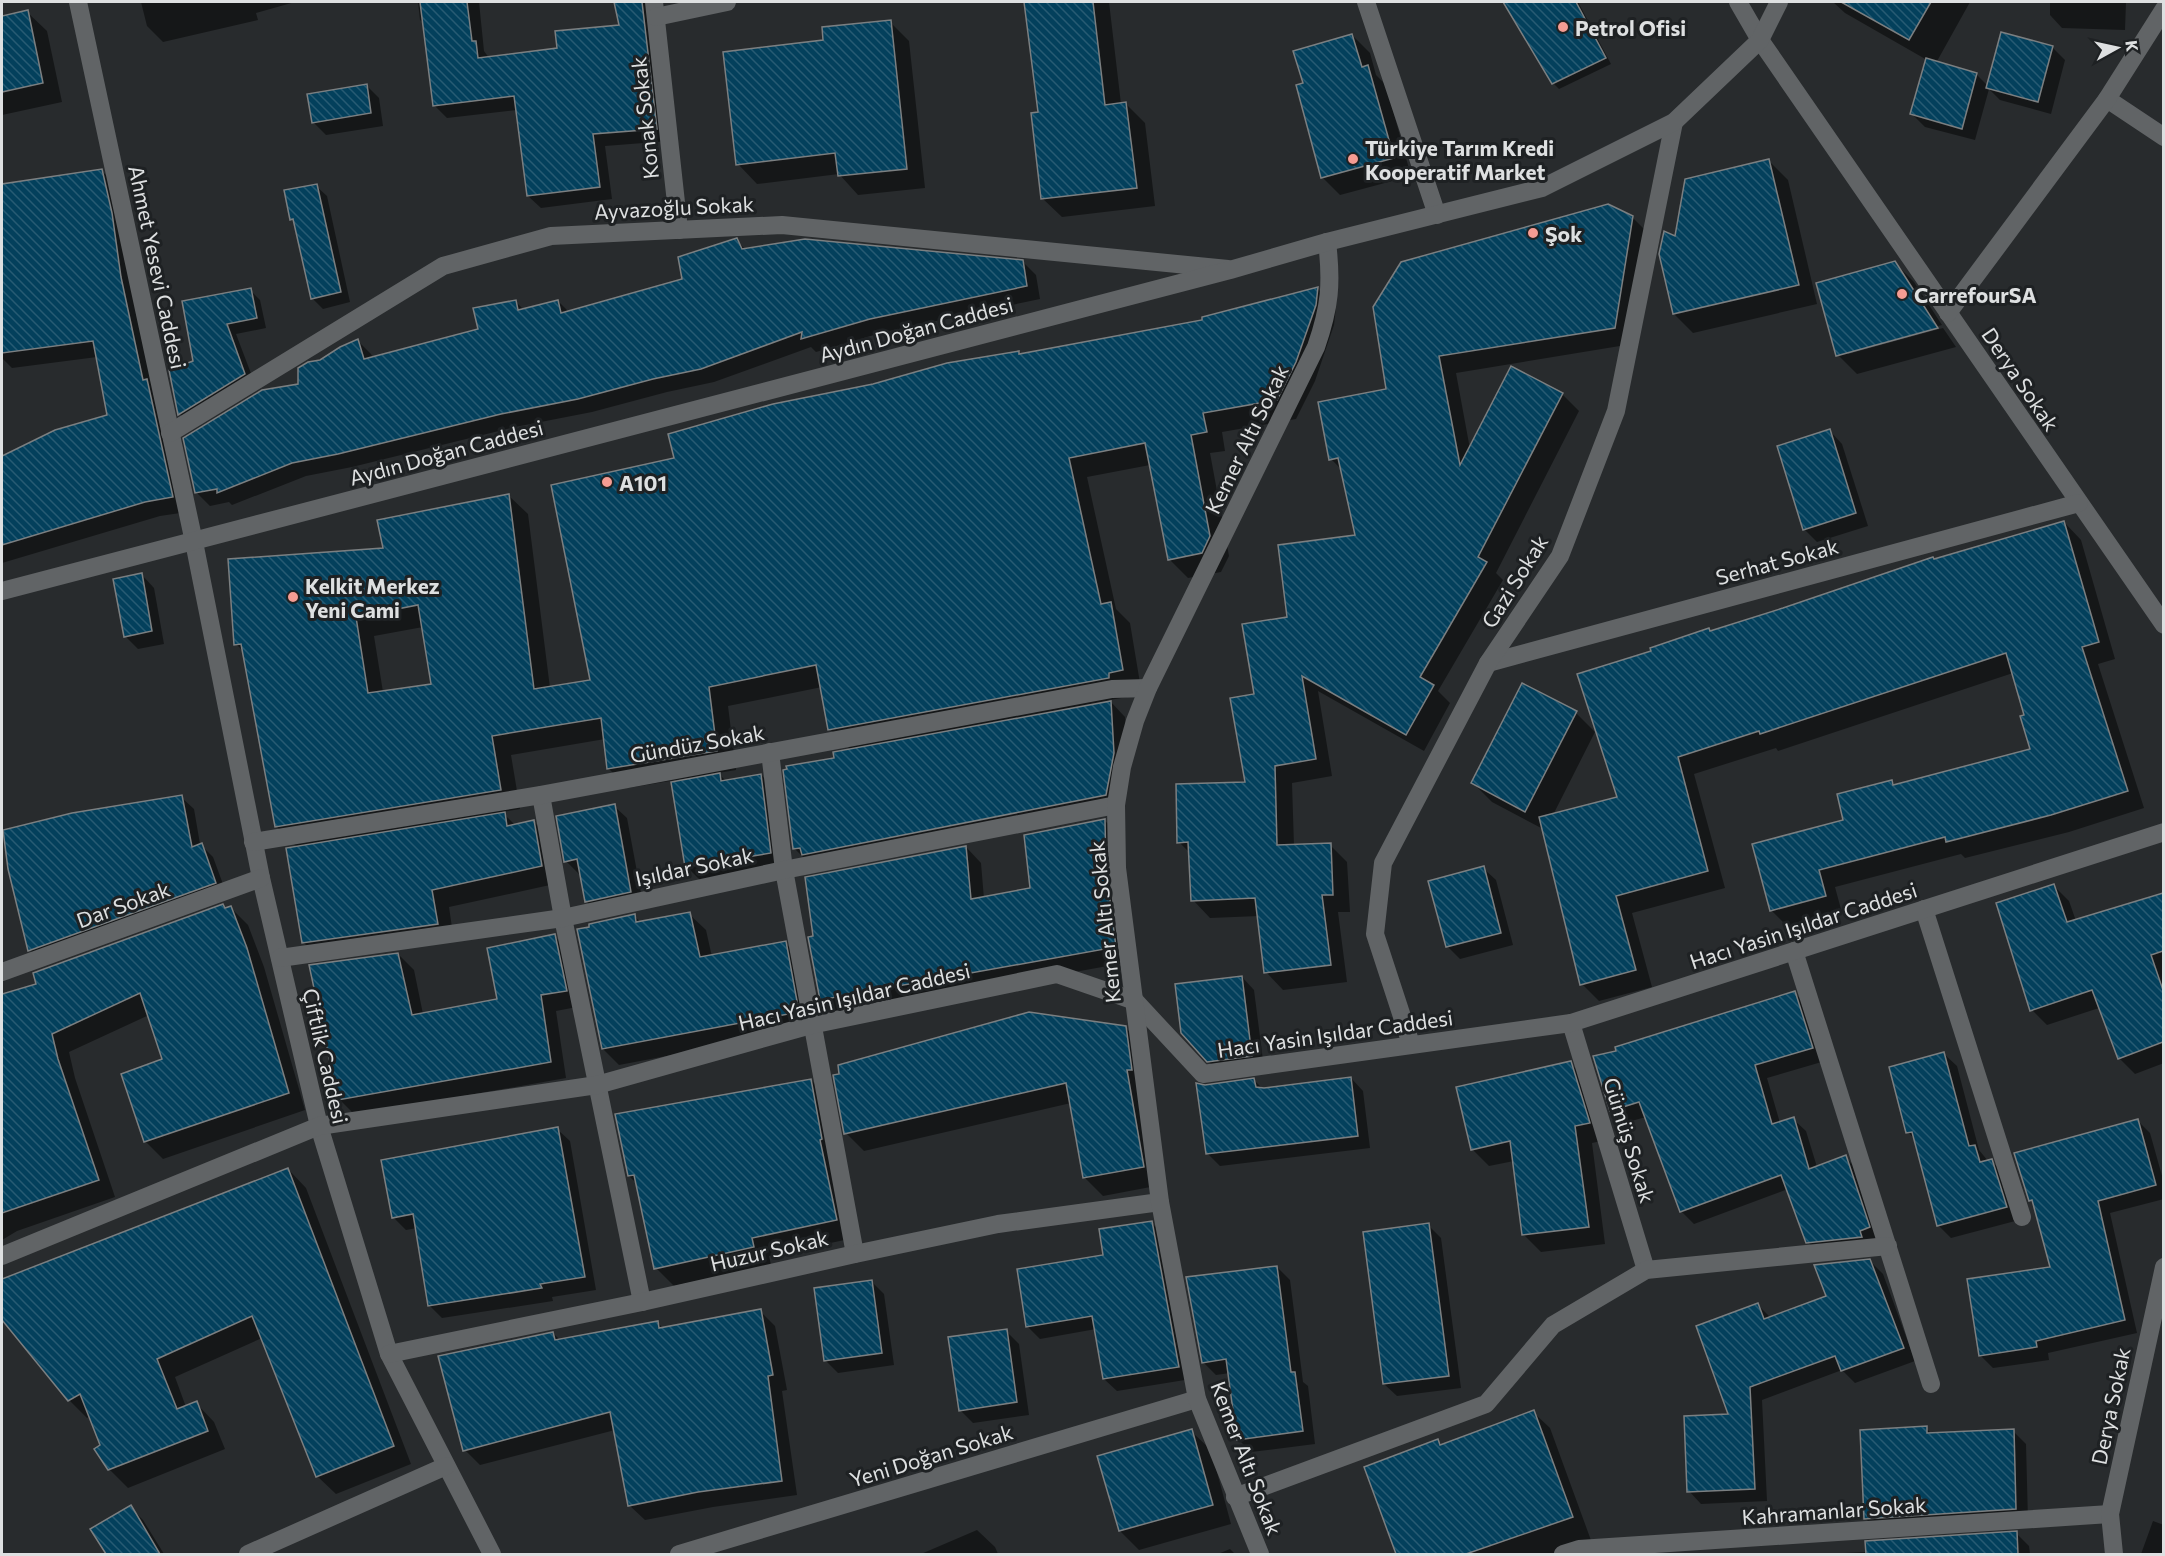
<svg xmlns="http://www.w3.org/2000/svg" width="2165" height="1556" viewBox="0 0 2165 1556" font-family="Commissioner,sans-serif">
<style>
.shadow{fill:#0007;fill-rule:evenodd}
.building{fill:url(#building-back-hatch);stroke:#7b7f81;stroke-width:1.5;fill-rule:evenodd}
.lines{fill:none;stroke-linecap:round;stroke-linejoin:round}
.service{stroke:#616466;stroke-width:18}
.minor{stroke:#616466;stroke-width:18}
.secondary{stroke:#616466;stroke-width:18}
.poi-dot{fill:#f59c93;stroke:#1e2123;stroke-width:2}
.labels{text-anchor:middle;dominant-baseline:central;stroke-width:6;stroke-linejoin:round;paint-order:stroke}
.poi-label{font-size:21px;font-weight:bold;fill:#dee0e1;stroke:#1e2123;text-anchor:start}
.street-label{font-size:21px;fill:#dee0e1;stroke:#1e2123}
</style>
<defs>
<pattern id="building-back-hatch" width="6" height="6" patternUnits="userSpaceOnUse" patternTransform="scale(1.5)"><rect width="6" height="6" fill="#03405c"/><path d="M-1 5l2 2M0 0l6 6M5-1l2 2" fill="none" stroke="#275b73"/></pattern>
</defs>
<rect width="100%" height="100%" fill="#282b2d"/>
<g class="shadow">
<path d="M141,2h154l-39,11 2,7 -95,22 -16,-16z"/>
<path d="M418,2h61l5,49 5,7 70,-9 62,-23 -5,-24h36l17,139 -64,5 7,53 -71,9 -13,-12 -11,-86 -70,8 -13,-13 -9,-81 -5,-4z"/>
<path d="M1025,2h84l12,102h5l19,19 10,83 -93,11 -20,-19 -3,-84z"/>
<path d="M1505,2h73l33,62 -52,25 -6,-6z"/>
<path d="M1833,2h137l-34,61 40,11 12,12 64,-39 13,13 -14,54 -51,-14 -11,-11 -14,51 -50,-13 -13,-13 15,-54 -82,-47z"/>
<path d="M2050,2h76l-1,28 -63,-2 -12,-13z"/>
<path d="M27,12l20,19 15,71 -60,13v-98z"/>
<path d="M890,22l19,19 16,147 -67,7 -19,-21 -82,10 -19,-20 87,-123z"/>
<path d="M1352,35l18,18 6,22 10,10 25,91 -71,19 -18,-18 -18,-93z"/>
<path d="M366,85l13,13 4,28 -57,9 -13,-13z"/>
<path d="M1769,161l19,19 29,124 -124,29 -19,-19 2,-76z"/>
<path d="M102,171l15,15 70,326 -27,4 -158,47v-106l53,-26 54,-15 -12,-59 -85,11 -10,-10v-171z"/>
<path d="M316,186l11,10 23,106 -27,7 -11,-11 -16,-74 -5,-5z"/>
<path d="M1632,217l18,18 -18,109 -176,29 14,76 92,-55 17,17 -83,162 7,7 -65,111 12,12 -26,48 -106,-60 14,85 -40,7 2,63 36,-1 17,17 3,50h-12l9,70 -64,8 -17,-18 -7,-56 -49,2 -17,-18 -3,-47 -11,-11 68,-58 9,-89 33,-77 68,-82 -14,-65 -12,-12 57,-69z"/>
<path d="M736,240l10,10 277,12 13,13 4,24 -156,33 -68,20 -5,-5 -97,35 -47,10 -75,20 -77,15 -163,40 -46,9 -74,29 -3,-3 -19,4 -14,-14 104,-107 20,-24 38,-20 13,13 2,4 107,-28 36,-28 8,8 34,-9 11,11 115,-32z"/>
<path d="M1895,263l19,19 28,43 -94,26v3l95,-26 13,19 -99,27 -19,-19z"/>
<path d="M1317,288l19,19 -2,18 -19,56 -19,38 -74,13 3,19 -15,2 19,103 -8,16 -33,6 -19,-19 -19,-94 -63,12 29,132 14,14 11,66 -13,8 -19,3 16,17 4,52 -8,41 -312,53 -15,-15 42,-88 15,-10 -21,-21 -8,-42 -94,19 8,64 -18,3 8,8 35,-6 19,19 9,78 -83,14 -19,-19 1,-89 -60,10 -19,-19 -4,-30 -94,16 9,54 -18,3 14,14 18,-4 17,17 8,44 -110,24 5,34 -133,19 -17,-17 -16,-94 10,-1 -22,-22 -32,-174 -8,-8 148,-95 124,-54 20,19 22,174 41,-7 84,-222 343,-106 3,3 183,-35zM423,627l10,58 -50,7 -9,-56z"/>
<path d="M250,290l10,10 6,28 -30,6 19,50 -65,40 -10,-10 -10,-43 24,-9z"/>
<path d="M1830,431l12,13 26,82 -51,16 -13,-13z"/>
<path d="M2064,522l17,18 34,119 -17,5 46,144 -75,24 -104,26 -4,-4 -126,33 7,26 -54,14 -17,-17 74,-89 46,-40 5,5 136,-36 -6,-34 -13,-43 -235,78 -2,-3 -82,26 31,114 -93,25 20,74 -53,14 -17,-17 -39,-155 -51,-27 -19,-19 103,-70 19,19 -42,83 66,-17 92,-165 223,-73z"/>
<path d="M142,575l12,13 10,56 -26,5 -13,-13z"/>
<path d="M181,797l13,12 6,35 13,13 14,38 -185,67 -12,-12z"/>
<path d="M614,806l13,12 16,86 -44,10 -13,-13 -5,-28 -2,1 -13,-13z"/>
<path d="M1104,820l16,15 10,127 -294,53 -15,-15 145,-153 15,16 3,36 48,-9z"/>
<path d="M1483,868l13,12 17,65 -53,14 -13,-13z"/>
<path d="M2054,886l15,15 7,20 85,-26 3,3v165l-29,11 -16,-16 -20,-50 -52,17 -15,-15z"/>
<path d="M223,905l3,4 4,-2 18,18 16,42 41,143 -142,49 -18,-18 19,-81 -15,-45 -80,37 6,26 40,119 -98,34 -15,9v-244l36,-11z"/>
<path d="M689,914l17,16 6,27 73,-14 16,16 13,69 -195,37 -16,-16 31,-133 8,7z"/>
<path d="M554,936l16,16 12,54 -26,5 10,67 -211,37 -16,-16 59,-145 16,16 9,44 76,-14z"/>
<path d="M1242,977l12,13 10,78 -43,6 -13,-13z"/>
<path d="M1794,993l13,12 18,56 -58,17 13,45 13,-4 13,12 11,36 28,-10 13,13 23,70 -61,15 -12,-13 -20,-53 -94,35 -13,-13 -35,-94 -22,6 -13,-13 7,-58z"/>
<path d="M1125,1027l18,18 18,140 -58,11 -18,-18 -14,-75 -207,48 -18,-18z"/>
<path d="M1944,1054l13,12 22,84 9,11h3l13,12 15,47 -68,18 -13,-13 -23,-85 -7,-8z"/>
<path d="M1570,1063l17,17 19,60 -14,3 13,101 -64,8 -17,-17 -10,-74 -25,5 -17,-17z"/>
<path d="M1351,1078l12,13 7,57 -150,18 -13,-13 -3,-66 50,-7 9,9z"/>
<path d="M811,1080l18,18 25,140 -85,18 2,9 -97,21 -18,-18 -19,-84 -8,-8z"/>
<path d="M2138,1121l12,12 14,50v16l-54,14 27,120 -89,20 1,7 -56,8 -13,-13 72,-87 -17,-63 -5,-5z"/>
<path d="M557,1129l13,12 26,149 -44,7 1,4 -111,17 -13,-13 -12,-77 -11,2 -13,-13z"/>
<path d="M288,1169l18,19 105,276 -75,30 -19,-18 -55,-138 -87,39 11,30 10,-4 18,19 11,27 -97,39 -19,-19 -18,-53 -4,2 -18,-18 -67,-82v-38z"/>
<path d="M1152,1223l12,13 27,143 -74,12 -13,-12 -8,-50 -56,10 -13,-13 78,-70z"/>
<path d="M1428,1225l13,13 20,150 -64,8 -13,-12z"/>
<path d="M1870,1261l13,13 32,87 -60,22 -13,-13 -80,30 5,101 -66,3 -12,-13 41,-76 28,-110 13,13 57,-21z"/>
<path d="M1277,1267l13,13 13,102 5,4 7,58 -64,8 -13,-13 -8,-66 -14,2 -13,-13z"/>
<path d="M871,1281l13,13 10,71 -56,8 -13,-13z"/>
<path d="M760,1311l15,15 12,64 -5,1 15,104 -84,12 -68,13 -16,-15 -14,-75 -135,35 -15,-15 88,-117 7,7 97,-18 7,7z"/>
<path d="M1006,1331l13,13 10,71 -56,8 -13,-13z"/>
<path d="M1533,1412l17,16 46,126h-198l-32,-86 72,-27 5,5z"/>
<path d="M1926,1428l7,7 80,-4 13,13 2,77 -150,10 -13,-13z"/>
<path d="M1191,1431l20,19 20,74 -92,26 -19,-19z"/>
<path d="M130,1507l13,13 21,34h-56l-15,-25z"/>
<path d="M2153,1521l11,4v29h-23z"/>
<path d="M977,1530l18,17 3,7h-77z"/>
<path d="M2016,1533l13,13 1,8h-208l45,-2z"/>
<path d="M1230,1549l5,5h-17z"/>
</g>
<g class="building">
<path d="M420,2h47l5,39h4l2,17 79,-10 -2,-17 64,-6 -5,-23h28l15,127 -64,5 7,53 -73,9 -13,-100 -81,10z"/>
<path d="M1024,2h69l12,103 21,-3 11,86 -96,11 -10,-86 7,-1z"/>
<path d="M1503,2h73l30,56 -54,26z"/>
<path d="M1841,2h90l-22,38z"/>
<path d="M28,10l15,73 -41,9v-76z"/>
<path d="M891,20l16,149 -69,7 -3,-23 -99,12 -13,-113 100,-12 -1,-13z"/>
<path d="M2001,32l52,14 -15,56 -52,-14z"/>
<path d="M1352,34l10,33 6,-2 26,93 -73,20 -25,-93 7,-2 -10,-32z"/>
<path d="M1926,58l51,15 -15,56 -52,-15z"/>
<path d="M367,84l4,29 -59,10 -5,-29z"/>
<path d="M1769,159l30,126 -126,29 -14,-60 5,-23 11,5 10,-57z"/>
<path d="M102,169l10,44 9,64 22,103 4,-1 26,118 -28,5 -143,43v-89l53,-26 52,-15 -14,-74 -91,12v-169z"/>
<path d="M317,184l24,108 -30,7 -18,-80 -3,1 -6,-30z"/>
<path d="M1608,204l25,12 -18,112 -176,28 21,109 51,-99 52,27 -85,164 9,5 -67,115 14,8 -28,50 -104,-59 14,83 -41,7 2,79 54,-2 2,52h-11l9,70 -67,8 -9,-75 -64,3 -3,-59 -11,1 -1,-59 69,-2 -15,-84 24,-4 -12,-70 45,-7 -9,-72 77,-10 -17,-77 -9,2 -11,-58 68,-13 -13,-82 28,-45z"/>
<path d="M737,238l5,11 63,-10 218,21 4,26 -157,33 -69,20 1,-7 -101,37 -48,10 -75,20 -77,15 -163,40 -46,9 -75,30v-4l-22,4 -12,-55 79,-48 36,-6v-16l10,-6 12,-2 20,-13 18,-8 6,20 114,-30 -5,-21 43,-8 2,10 40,-10 3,13 121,-34 -4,-22z"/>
<path d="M1895,261l43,67 -102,28 -20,-73z"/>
<path d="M1318,287l-2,18 -20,57 -19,38 -74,13 4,19 -16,3 19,101 -8,17 -34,7 -23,-117 -76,15 32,146 10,-2 12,68 -14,3v5l-281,52 -12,-65 -107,22 8,64 -110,18 -6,-51 -109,18 9,54 -226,37 -34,-183 -7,1 -6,-86 155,-11 -6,-28 132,-26 25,195 56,-9 -39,-195 123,-27 -6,-24 105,-30 100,-20 74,-21 72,-12v3l183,-34v-3zM418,605l13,79 -63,9 -12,-76z"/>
<path d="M251,288l6,30 -30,6 18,50 -67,41 -9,-45 24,-9 -11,-60z"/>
<path d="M1830,429l26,84 -53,17 -26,-84z"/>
<path d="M2064,521l35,121 -17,5 46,144 -77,24 -105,27 -1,-5 -126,33 7,26 -56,15 -18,-67 91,-24 -6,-26 55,-14 1,5 137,-36 -10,-33 4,-1 -18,-62 -246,81 -1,-3 -81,26 30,114 -92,25 20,74 -56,15 -41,-168 78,-20 -40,-123 74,-23 -1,-3 59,-20 1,3 73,-23 150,-51 1,2z"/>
<path d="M142,573l10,58 -28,6 -11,-58z"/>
<path d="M1522,683l55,28 -52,101 -54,-29z"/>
<path d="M1111,701l3,52 -8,42 -304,60 -2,-7 -7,1 -10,-79 4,-1 -1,-3 48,-8 -1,-6z"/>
<path d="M720,773l1,8 40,-7 10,79 -86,14 -14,-85z"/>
<path d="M182,795l10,52 10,-4 14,40 -188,68 -20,-82 -5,-39 69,-17z"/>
<path d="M615,804l16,88 -46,10 -8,-43 -13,3 -8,-46z"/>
<path d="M505,812l2,14 27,-6 8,46 -110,24 6,34 -136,19 -16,-95z"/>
<path d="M1105,819l1,50 10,78 -296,53 -12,-63 5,-1 -8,-59 161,-31 5,53 59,-11 -6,-53z"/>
<path d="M1484,866l17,67 -55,14 -18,-66z"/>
<path d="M2054,884l13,38 96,-29v58l-12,4 12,35v52l-45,17 -26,-69 -62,21 -34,-108z"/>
<path d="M223,904l2,4 6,-2 16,42 42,145 -145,49 -23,-68 41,-15 -22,-66 -88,41 6,25 41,121 -97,33v-219l34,-10 -3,-11z"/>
<path d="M690,912l10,45 86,-16 13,71 -197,37 -25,-120 12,-2v-3l46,-10 1,8z"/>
<path d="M555,934l12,57 -26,4 10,67 -213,38 -29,-135 89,-12 14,62 85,-16 -10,-51z"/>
<path d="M1242,976l10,80 -45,6 -26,-29 -6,-49z"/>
<path d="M1795,991l18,57 -58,17 17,59 22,-7 15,52 37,-14 24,72 -10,4 2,6 -56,6 -25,-68 -101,37 -41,-110 -29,9 -17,-55 23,-5 -1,-4z"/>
<path d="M1029,1012l97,14 6,44h-5l17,97 -61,11 -17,-95 -222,51 -11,-59 6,-1 -1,-9z"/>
<path d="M1944,1052l25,94 6,-1 5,17 12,-3 15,48 -70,19 -25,-94 -6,1 -17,-66z"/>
<path d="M1571,1061l19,62 -15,3 14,101 -67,8 -12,-94 -39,9 -15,-63z"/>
<path d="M1351,1077l7,59 -152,18 -10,-71 9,2 49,-7 2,9 8,1z"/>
<path d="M811,1079l11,60 -2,1 17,80 -85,18 2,9 -100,22 -20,-94 -6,1 -13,-62z"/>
<path d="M2138,1119l18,66 -58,16 27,119 -89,21 1,6 -58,9 -12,-77 83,-12 -18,-67 -3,1 -15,-48z"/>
<path d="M558,1127l27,150 -45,7 2,4 -114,18 -15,-92 -21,4 -11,-58z"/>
<path d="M288,1168l106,278 -78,31 -64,-161 -95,43 20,50 20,-8 11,30 -100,39 -14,-21 6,-4 -20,-51 -12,7 -66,-81v-41z"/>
<path d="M1152,1221l27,146 -76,12 -11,-63 -66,11 -9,-58 86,-14 -4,-26z"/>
<path d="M1429,1223l20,153 -66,8 -20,-152z"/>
<path d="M1870,1259l34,89 -63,23 -6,-15 -85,31 5,102 -68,3 -3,-76 44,-2 -32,-88 62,-23 6,16 62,-23 -12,-31z"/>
<path d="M1277,1266l14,106h4l8,59 -66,9 -11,-81 -24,4 -16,-86z"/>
<path d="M872,1280l10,73 -58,8 -10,-73z"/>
<path d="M761,1309l12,66 -5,1 14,105 -84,11 -70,14 -18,-94 -147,39 -25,-95 115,-24 2,8 103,-19 1,7z"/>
<path d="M1007,1329l10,73 -58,9 -11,-74z"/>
<path d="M1534,1410l39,107 -107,37h-70l-32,-87 74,-28 2,6z"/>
<path d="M1927,1426v7l87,-4 2,80 -152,10 -4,-89z"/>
<path d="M1192,1429l21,76 -94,26 -22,-75z"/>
<path d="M131,1505l29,49h-54l-16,-25z"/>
<path d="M2017,1531l1,23h-152l-1,-13z"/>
</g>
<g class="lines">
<path class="service" d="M1924,909l98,308"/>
<g class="minor">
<path d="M78,2l116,540 67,336 58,248 70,228 103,200"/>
<path d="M654,2l25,228"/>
<path d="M1366,2l71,213"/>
<path d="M1738,2l22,38 404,585"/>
<path d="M656,17l71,-15"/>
<path d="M2107,99l57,38"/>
<path d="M1948,313l159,-214 57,-90"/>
<path d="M170,433l273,-167 108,-30 231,-11 446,44"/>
<path d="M1488,663l591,-160"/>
<path d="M770,752l14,118 71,384"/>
<path d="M541,795l22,123 79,384"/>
<path d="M253,842l288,-47 571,-106 36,-1"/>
<path d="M1794,951l137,433"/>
<path d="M280,958l283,-40 221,-48 332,-65"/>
<path d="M2,972l259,-94"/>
<path d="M1571,1023l75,247"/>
<path d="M1411,1044l-36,-110 8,-71 105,-200 72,-107 56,-145 58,-289"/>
<path d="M2,1256l317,-130 278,-41 214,-60 246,-51 78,27 68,73 368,-51 593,-191"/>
<path d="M389,1354l253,-52 213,-48 143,-30 162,-22"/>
<path d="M1235,1497l251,-93 67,-79 93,-55 242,-24"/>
<path d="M248,1554l198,-88"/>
<path d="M679,1554l518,-155"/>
<path d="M1260,1554l-63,-155 -37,-197 -43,-334 -1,-63 6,-38 13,-46 13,-33 168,-341c14,-40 16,-64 11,-105"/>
<path d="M1563,1554l16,-5 531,-35"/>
<path d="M2114,1554l-4,-40 54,-247"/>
</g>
<path class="secondary" d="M2,591l1228,-321 97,-28 215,-54 132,-66 86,-82 19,-38"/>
</g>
<g class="poi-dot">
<circle cx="1563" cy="27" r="6"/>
<circle cx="1353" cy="159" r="6"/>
<circle cx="1533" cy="233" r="6"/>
<circle cx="1902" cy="294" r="6"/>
<circle cx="607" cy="482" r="6"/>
<circle cx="293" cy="597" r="6"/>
</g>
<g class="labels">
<g class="poi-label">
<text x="1575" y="27">Petrol Ofisi</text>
<text x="1365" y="147">Türkiye Tarım Kredi<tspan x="1365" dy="24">Kooperatif Market</tspan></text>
<text x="1545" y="233">Şok</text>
<text x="1914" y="294">CarrefourSA</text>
<text x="619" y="482">A101</text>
<text x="305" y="585">Kelkit Merkez<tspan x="305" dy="24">Yeni Cami</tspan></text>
</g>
<g class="street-label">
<text transform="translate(644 118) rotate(-96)">Konak Sokak</text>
<text transform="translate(674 207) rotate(-3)">Ayvazoğlu Sokak</text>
<text transform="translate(158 267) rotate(78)">Ahmet Yesevi Caddesi</text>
<text transform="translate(916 329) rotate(-15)">Aydın Doğan Caddesi</text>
<text transform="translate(2021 379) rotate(56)">Derya Sokak</text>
<text transform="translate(1246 439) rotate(-64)">Kemer Altı Sokak</text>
<text transform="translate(446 452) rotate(-15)">Aydın Doğan Caddesi</text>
<text transform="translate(1777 561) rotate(-15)">Serhat Sokak</text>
<text transform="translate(1514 581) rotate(-58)">Gazi Sokak</text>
<text transform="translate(697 743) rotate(-10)">Gündüz Sokak</text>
<text transform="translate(694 866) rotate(-12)">Işıldar Sokak</text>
<text transform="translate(123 904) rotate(-20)">Dar Sokak</text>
<text transform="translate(1104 922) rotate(-96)">Kemer Altı Sokak</text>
<text transform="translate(1803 925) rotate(-18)">Hacı Yasin Işıldar Caddesi</text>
<text transform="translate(854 996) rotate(-13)">Hacı Yasin Işıldar Caddesi</text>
<text transform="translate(1335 1033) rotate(-8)">Hacı Yasin Işıldar Caddesi</text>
<text transform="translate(326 1056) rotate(77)">Çiftlik Caddesi</text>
<text transform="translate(1630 1140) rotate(73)">Gümüş Sokak</text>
<text transform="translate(769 1250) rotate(-13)">Huzur Sokak</text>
<text transform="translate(2110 1406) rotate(-78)">Derya Sokak</text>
<text transform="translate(931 1455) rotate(-17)">Yeni Doğan Sokak</text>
<text transform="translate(1247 1458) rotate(69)">Kemer Altı Sokak</text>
<text transform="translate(1834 1510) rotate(-4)">Kahramanlar Sokak</text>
</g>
</g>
<rect width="2165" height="1556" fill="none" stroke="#dee0e1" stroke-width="6"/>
<g transform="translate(2117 48) rotate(82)" stroke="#1e2123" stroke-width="4.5" paint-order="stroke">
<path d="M0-4.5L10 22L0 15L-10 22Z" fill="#dee0e1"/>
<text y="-9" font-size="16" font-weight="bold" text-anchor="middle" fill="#dee0e1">K</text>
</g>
</svg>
